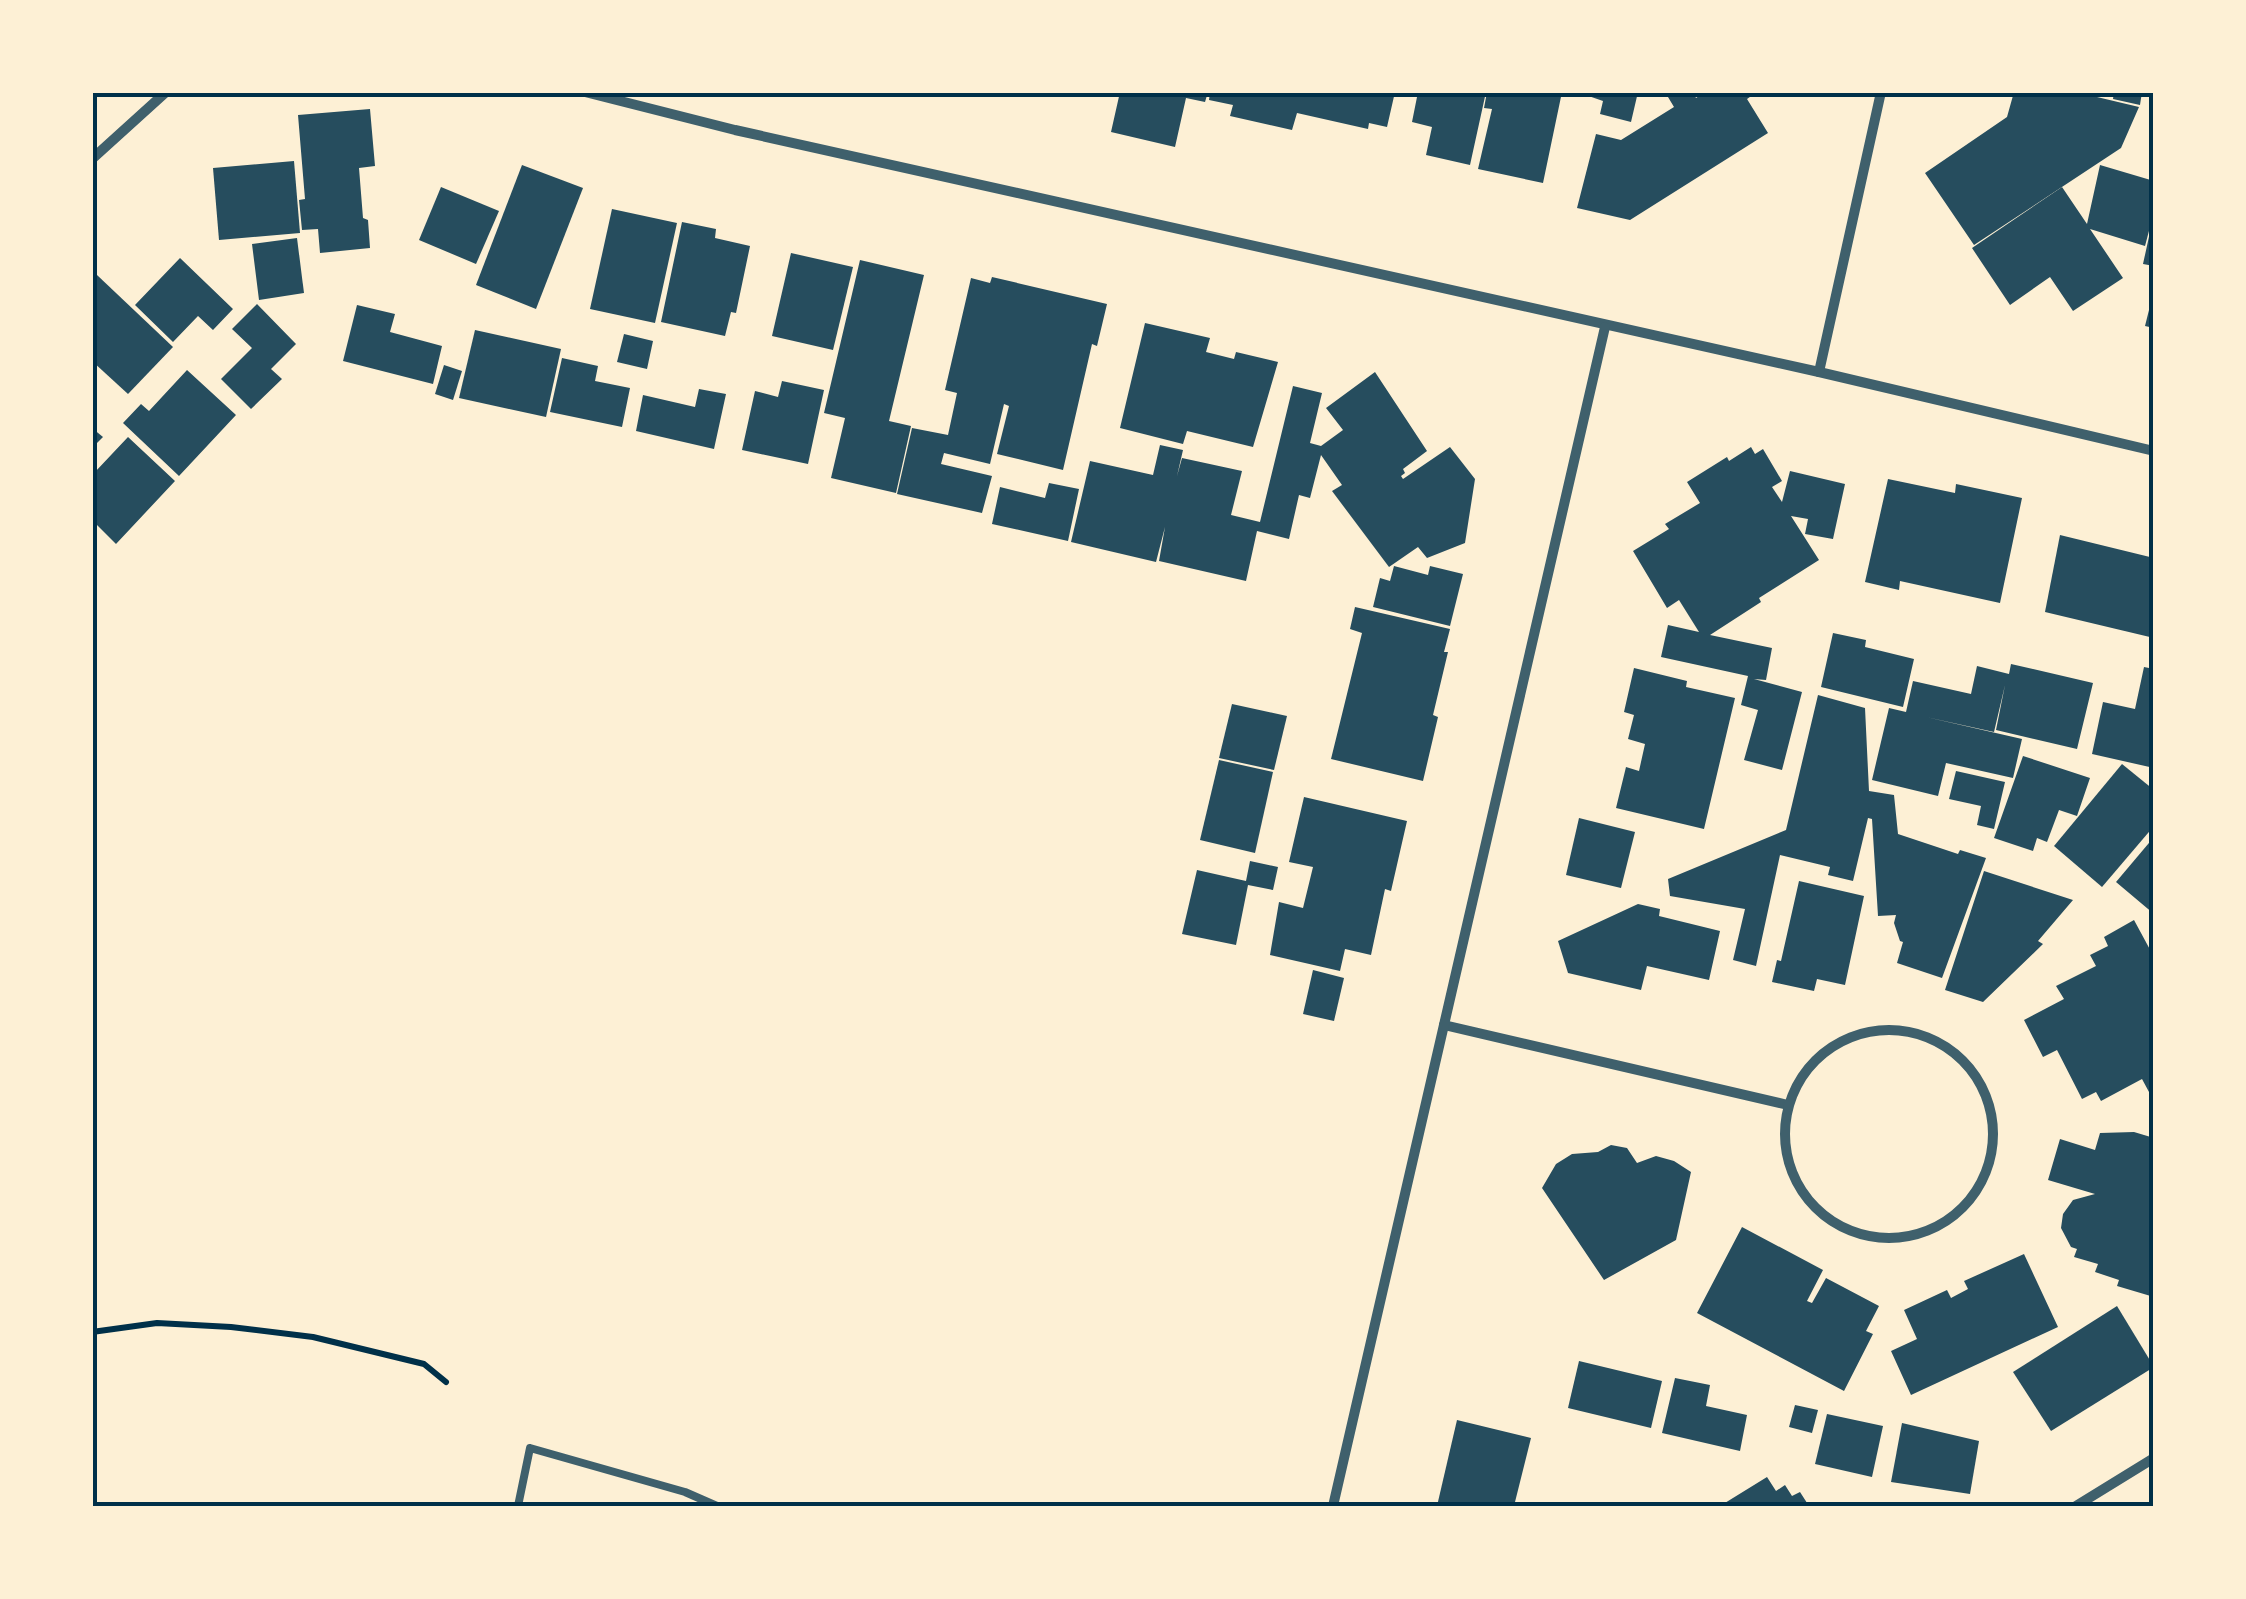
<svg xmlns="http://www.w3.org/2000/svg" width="2246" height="1599" viewBox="0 0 2246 1599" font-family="'Alegreya Sans',sans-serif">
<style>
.building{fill:#264d5e}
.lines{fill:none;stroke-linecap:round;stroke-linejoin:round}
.path{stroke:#003049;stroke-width:6}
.service{stroke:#3f606c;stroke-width:8}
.minor{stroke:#3f606c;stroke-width:10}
.neatline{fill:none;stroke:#003049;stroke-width:4}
</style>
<rect width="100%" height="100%" fill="#fdf0d5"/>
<g class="building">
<path d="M1120,92h88l-3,10 -19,-4 -11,49 -64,-15z"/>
<path d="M1210,92h185l-8,35 -18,-4 -1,6 -71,-16 -5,17 -62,-14 3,-11 -24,-5z"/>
<path d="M1418,92h68l-16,73 -44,-10 6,-28 -20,-5z"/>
<path d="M1487,92h75l-19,91 -65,-14 14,-60 -8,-1z"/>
<path d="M1577,92h61l-7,30 -31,-8 3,-13z"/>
<path d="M1665,92h28l3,6 9,-6h52l-10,7 21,34 -138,87 -53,-12 19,-74 25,6 53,-33z"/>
<path d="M2014,92h62l63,15 -18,41 -147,97 -49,-72 82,-56z"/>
<path d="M2114,92h28l-2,13 -27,-6z"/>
<path d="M370,109l5,57 -16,2 4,50 5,2 2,28 -50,5 -2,-24 -16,1 -3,-30 6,-1 -7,-84z"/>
<path d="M294,161l6,72 -81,7 -6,-72z"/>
<path d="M522,165l61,23 -47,121 -60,-24z"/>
<path d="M2100,165l54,16v31l-9,34 -55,-17 33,49 -50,33 -23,-34 -40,28 -38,-57 90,-61 25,37z"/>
<path d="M441,187l58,24 -23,53 -57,-24z"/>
<path d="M612,209l65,14 -22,100 -65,-14z"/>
<path d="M682,222l34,7 -1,9 35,8 -14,67 -5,-1 -6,24 -64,-14z"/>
<path d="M2152,223l2,1v42l-11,-2z"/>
<path d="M297,238l7,55 -45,7 -7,-56z"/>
<path d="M791,253l62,14 -20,83 -61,-14z"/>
<path d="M180,258l53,51 -20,21 -15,-14 -25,26 -38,-37z"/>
<path d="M860,260l64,15 -35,146 22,5 -15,67 -65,-15 14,-60 -21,-5z"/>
<path d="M97,275l76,72 -45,47 -36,-33v-82z"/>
<path d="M992,277l115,27 -10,42 -5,-2 -29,126 -66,-16 12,-48 -5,-2 -14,60 -46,-11 -3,11 51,12 -10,37 -85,-19 15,-66 36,7 9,-42 -12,-3 26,-112 19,5z"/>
<path d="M2152,298h2v30l-9,-2z"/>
<path d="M257,304l39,40 -25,25 11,10 -31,30 -30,-30 31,-31 -20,-19z"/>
<path d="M357,305l38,9 -5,18 52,14 -9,38 -90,-23z"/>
<path d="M1145,323l65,15 -4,14 28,7 2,-7 42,10 -25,85 -66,-16 -4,13 -63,-16z"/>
<path d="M475,330l86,19 -15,68 -87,-19z"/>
<path d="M624,334l29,7 -6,28 -30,-7z"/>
<path d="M562,358l36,8 -3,15 35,7 -8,39 -72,-15z"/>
<path d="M444,365l18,6 -9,29 -18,-6z"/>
<path d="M187,370l49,45 -57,61 -56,-53 18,-19 8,7z"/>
<path d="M1375,372l52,79 -24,18 2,4 -4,3 2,3 47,-32 25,32 -10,64 -38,15 -9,-11 -29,20 -57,-76 10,-6 -21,-30 -11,43 -11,-3 -10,44 -32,-8 -11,50 -87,-20 6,-34 -9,35 -85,-20 19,-81 63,14 7,-30 23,5 -6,26 5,-18 60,13 -11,44 29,7 33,-136 29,7 -12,50 11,3 22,-16 -17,-22z"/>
<path d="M782,381l42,9 -16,74 -66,-14 13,-59 23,6z"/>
<path d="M699,389l27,5 -12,55 -78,-18 7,-36 52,12z"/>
<path d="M92,428l11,9 -11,11z"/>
<path d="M128,437l47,44 -59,63 -24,-24v-51l3,3z"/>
<path d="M1751,447l4,7 8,-5 19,32 -10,6 10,15 8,-31 55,13 -12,55 -28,-5 3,-15 -17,-3 28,44 -60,38 2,4 -51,33 62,13 -6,32 -12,-1 48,13 -20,78 -38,-10 14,-50 -17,-5 7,-29 -87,-19 7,-32 31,7 -20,-32 -12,8 -34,-57 36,-22 -4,-5 35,-21 -13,-21 40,-25 2,4z"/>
<path d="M1888,479l67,14 1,-9 66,14 -22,105 -100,-22 -1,9 -34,-8z"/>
<path d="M1049,483l30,6 -11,52 -76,-17 8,-37 45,11z"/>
<path d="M2060,535l94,23v80l-109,-26z"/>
<path d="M1394,566l34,9 2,-9 33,8 -13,52 -77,-19 7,-29 10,3z"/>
<path d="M1355,607l95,22 -6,23h4l-15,63 5,2 -15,64 -92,-22 31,-126 -12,-4z"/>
<path d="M1833,633l33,7 -1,7 49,12 -11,48 -82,-20z"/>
<path d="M2011,664l82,19 -16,66 -81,-19 9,-45 -11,47 -68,-15 96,22 -9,39 -67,-15 -8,33 -66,-16 17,-72 17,4 7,-31 58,13 6,-28 32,8z"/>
<path d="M2144,667l10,2v99l-62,-14 11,-52 32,7z"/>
<path d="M1634,668l53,13 -1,6 49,11 -31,131 -88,-21 10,-41 13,4 6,-27 -17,-5 6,-24 -10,-3z"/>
<path d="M1818,695l47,13 4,83 25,4 4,39 60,20 2,-4 26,8 -44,120 -45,-15 6,-21 -3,-1 -6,-18 2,-8 -18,1 -6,-97 -4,-1 -15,63 -25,-6 2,-8 -50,-12 -24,111 -23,-6 12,-51 -75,-13 -2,-17 118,-49z"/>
<path d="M1232,704l55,12 -13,54 -55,-12z"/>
<path d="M2023,756l67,22 -13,38 -18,-6 -12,32 -10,-4 -4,13 -39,-13z"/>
<path d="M1219,760l54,12 -18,81 -55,-13z"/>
<path d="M2122,764l32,26v36l-52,61 -48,-41z"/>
<path d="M1956,771l49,11 -11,47 -17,-4 4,-19 -32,-7z"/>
<path d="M1304,797l103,24 -16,70 -6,-2 -14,66 -26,-6 -5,22 -70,-16 9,-53 24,6 10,-41 -24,-5z"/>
<path d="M1579,818l56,14 -14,56 -55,-13z"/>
<path d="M2154,837v77l-38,-32z"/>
<path d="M1250,861l28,6 -5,23 -25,-5 -12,60 -54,-11 15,-64 49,11z"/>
<path d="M1984,871l89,29 -35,41 5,3 -60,58 -38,-12z"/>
<path d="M1799,881l65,15 -19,89 -28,-6 -3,12 -42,-9 5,-22 4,1z"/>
<path d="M1638,904l22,5 -1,7 61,15 -11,49 -62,-14 -6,24 -73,-17 -10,-32z"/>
<path d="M2134,920l20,37v133l-5,2 -7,-13 -41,22 -5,-9 -14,7 -25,-49 -14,7 -19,-37 40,-21 -8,-13 40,-20 -6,-11 18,-9 -4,-9z"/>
<path d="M1313,970l31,8 -10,43 -31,-7z"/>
<path d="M2134,1132l20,6v159l-37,-11 2,-6 -24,-8 3,-8 -24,-7 3,-8 -6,-2 -10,-19 2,-14 10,-14 22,-6 -47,-14 12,-41 35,11 5,-17z"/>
<path d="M1611,1145l16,3 10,15 19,-7 18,5 17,11 -15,68 -72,40 -62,-92 14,-24 16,-10 26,-2z"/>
<path d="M1742,1227l81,43 -16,31 5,2 14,-25 53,28 -13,25 7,3 -29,57 -147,-78z"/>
<path d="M2024,1254l34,73 -147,68 -20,-44 26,-12 -13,-29 43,-20 4,8 17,-9 -4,-8z"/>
<path d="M2117,1306l37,61 -103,64 -38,-59z"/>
<path d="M1579,1361l83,20 -11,47 -83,-20z"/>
<path d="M1675,1378l35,7 -4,21 41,9 -7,36 -78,-18z"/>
<path d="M1795,1405l23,5 -6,23 -23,-6z"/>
<path d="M1827,1414l56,12 -11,51 -57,-13z"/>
<path d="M1457,1420l74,18 -17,68h-77z"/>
<path d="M1902,1423l77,18 -9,53 -79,-12z"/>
<path d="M1767,1477l9,14 9,-6 7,11 8,-4 9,14h-89z"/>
</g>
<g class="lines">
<path class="path" d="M92,1332l65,-9 74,4 82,10 111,27 22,18"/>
<path class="service" d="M518,1506l12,-58 155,44 32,14"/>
<g class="minor">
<path d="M585,92l150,38 1084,242 335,79"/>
<path d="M92,159l74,-67"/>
<path d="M1819,372l62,-280"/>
<path d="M1444,1025l344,80"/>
<circle cx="1889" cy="1134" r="104"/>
<path d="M1333,1506l272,-1179"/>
<path d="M2076,1506l78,-48"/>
</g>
</g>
<rect width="2246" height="1599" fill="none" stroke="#fdf0d5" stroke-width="190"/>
<rect x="95" y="95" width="2056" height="1409" class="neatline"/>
</svg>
